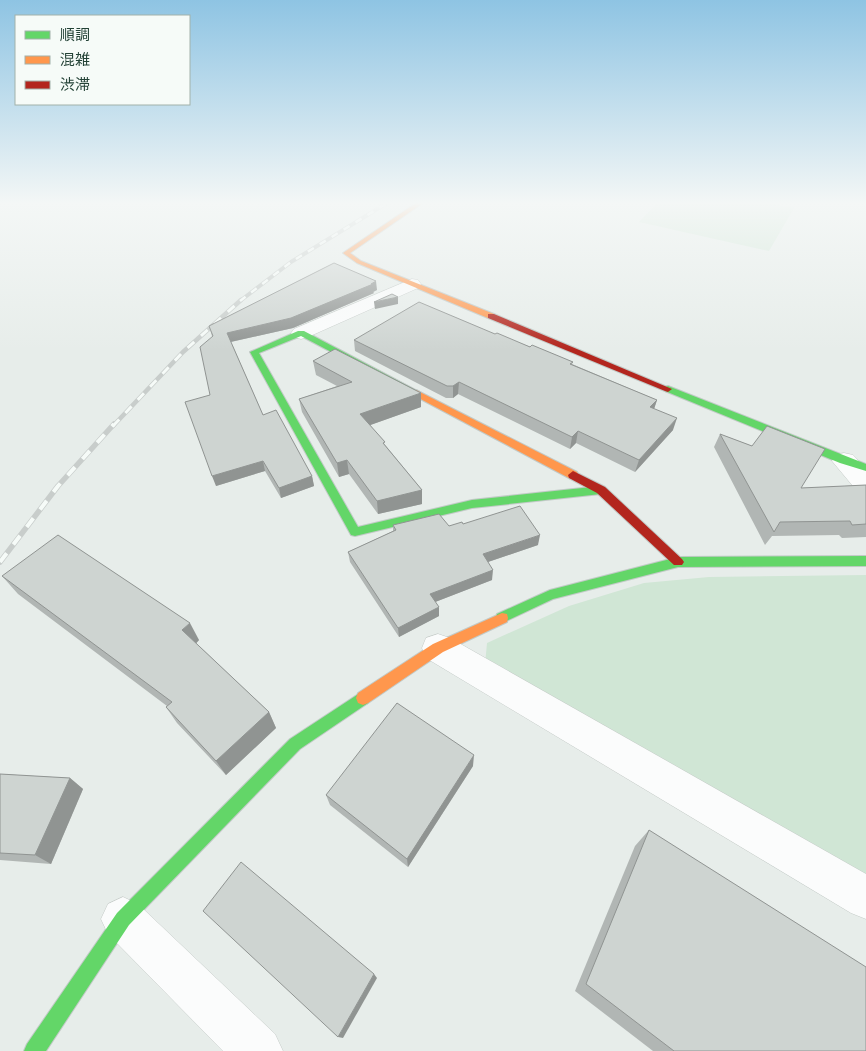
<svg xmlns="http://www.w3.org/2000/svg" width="866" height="1051" viewBox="0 0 866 1051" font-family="'DejaVu Sans','Noto Sans JP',sans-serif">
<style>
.green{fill:#d0e6d5}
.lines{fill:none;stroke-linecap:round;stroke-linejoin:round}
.street-casing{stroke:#c4cac7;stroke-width:1}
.fast-casing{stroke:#c2cac7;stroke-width:2}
.slow-casing{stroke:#c2cac7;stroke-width:2}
.jam-casing{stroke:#c2cac7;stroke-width:2}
.street{fill:#fbfcfc;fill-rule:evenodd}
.fast{fill:#63d668;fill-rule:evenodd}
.slow{fill:#ff974d;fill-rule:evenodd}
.jam{fill:#b3261e;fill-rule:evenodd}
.rail-far2-casing{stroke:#c8cdcb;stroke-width:4}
.rail-far1-casing{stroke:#c8cdcb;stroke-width:4.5}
.rail-casing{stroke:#c8cdcb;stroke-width:5.5}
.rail-far2{stroke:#f6fbf8;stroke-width:2.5;stroke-dasharray:7;stroke-linecap:butt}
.rail-far1{stroke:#f6fbf8;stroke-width:3;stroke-dasharray:9;stroke-linecap:butt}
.rail{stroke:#f6fbf8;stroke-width:4;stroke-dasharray:11;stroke-linecap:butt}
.wall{fill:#b1b6b4}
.shaded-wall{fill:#909492}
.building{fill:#ced4d1;stroke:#909492}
</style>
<rect width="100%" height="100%" fill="#e7edea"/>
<g class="green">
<path d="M657,203h111l26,5 -25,43 -130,-29z"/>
<path d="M866,575v308l-381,-218 2,-22 82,-37 75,-23 65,-6z"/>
</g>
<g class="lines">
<defs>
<g id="street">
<path d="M412,279l6,1 3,4 -3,4 -110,49 -7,2 -7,-2 -3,-4 3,-4z"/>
<path d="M844,453l9,2 13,14v25l-9,-3 -25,-30 3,-6z"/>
<path d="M438,634l12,4 416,236v45l-15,-6 -425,-255 -4,-10 4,-10z"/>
<path d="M123,897l15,7 137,130 8,17h-60l-115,-117 -7,-15 7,-15z"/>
</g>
<g id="fast">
<path d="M298,331h6l117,62 -5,3 -3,-1 -112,-59 -42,17 99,174 114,-27 129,-14 5,4 -5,4 -129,14 -117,28 -4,-1 -101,-183z"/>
<path d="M668,386l198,78v7l-26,-8 -175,-72v-4z"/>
<path d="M866,556v10l-188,1 -125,32 -51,24 -5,-1 -1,-4 1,-4 53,-24 128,-33z"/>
<path d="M363,691l5,2 2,5 -2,5 -68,46 -171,176 -83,126h-22l3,-7 90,-131 173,-174z"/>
</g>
<g id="slow">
<path d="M416,203h7l-73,50 11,8 133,53v4h-6l-131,-55 -14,-10z"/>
<path d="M416,390l161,82 1,3 -5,4 -4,-1 -156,-83 -2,-2z"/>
<path d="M502,613l5,1 1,4 -1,4 -64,30 -75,51 -5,2 -5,-2 -2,-5 2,-5 75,-49z"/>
</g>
<g id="jam">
<path d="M488,314h6l178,75 -4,3 -3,-1 -177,-73z"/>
<path d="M573,471l32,16 77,72 2,3 -2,3h-8l-77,-72 -28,-15 -1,-3z"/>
</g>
</defs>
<use href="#street" class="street-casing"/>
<use href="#fast" class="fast-casing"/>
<use href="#slow" class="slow-casing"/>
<use href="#jam" class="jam-casing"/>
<use href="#street" class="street"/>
<use href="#fast" class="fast"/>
<use href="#slow" class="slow"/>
<use href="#jam" class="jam"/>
<defs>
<path id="rail-far2" d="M240,301l51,-39 96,-59"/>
<path id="rail-far1" d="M113,426l70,-74 58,-52"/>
<path id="rail" d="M0,562l58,-76 56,-62"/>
</defs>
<use href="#rail-far2" class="rail-far2-casing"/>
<use href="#rail-far1" class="rail-far1-casing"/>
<use href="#rail" class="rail-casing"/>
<use href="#rail-far2" class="rail-far2"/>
<use href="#rail-far1" class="rail-far1"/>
<use href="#rail" class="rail"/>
</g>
<g class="wall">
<path d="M377,290l-4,2 1,1 -81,35 -62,14 32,73 49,61 2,10 -33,12 -16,-27 -49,15 -6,-91 2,-59 -3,-10z"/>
<path d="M495,334l78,28 -1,2 85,36 -3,9 19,21 -38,42 -59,-29 -6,6 -112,-55 -5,4h-7l-91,-47 -1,-11z"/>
<path d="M313,361l108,32v14l-51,18 16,21 36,44v14l-44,10 -29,-40 -10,3 -37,-65 -3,-13 38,-13 -21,-11z"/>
<path d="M720,434l32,12 49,42 65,-3v52l-24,1 -3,-3 -67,1 -7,9 -51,-98z"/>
<path d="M463,524l75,21 -50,17 4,18 -57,22 4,14 -40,21 -49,-75 -2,-10 45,-21v-6l56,1z"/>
<path d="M2,576l197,64 -3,3 73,69 7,16 -50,47 -49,-52 -11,-16 1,-1 -149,-112z"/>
<path d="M473,766l-65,101 -78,-62 -4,-10z"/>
<path d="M0,774l70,4 13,11 -32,75 -51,-4z"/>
<path d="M649,830l217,221h-213l-78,-60 60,-145z"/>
</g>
<g class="shaded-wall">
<path d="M376,281l1,9 -4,2 1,1 -81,35 -63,14 -3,-9 144,-49z"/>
<path d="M398,297v7l-23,5 -1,-7z"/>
<path d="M459,382l-1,12 -5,4v-12z"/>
<path d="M421,393v14l-59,21 -2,-14z"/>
<path d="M657,400l-4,12 -3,-5z"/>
<path d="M677,418l-4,12 -38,42 4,-12z"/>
<path d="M578,431l-2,12 -6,6 2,-12z"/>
<path d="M347,460l2,14 -10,3 -2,-14z"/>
<path d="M263,461l2,10 -49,15 -4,-10z"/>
<path d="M312,476l2,10 -33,12 -2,-10z"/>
<path d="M422,490v14l-44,10 -1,-13z"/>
<path d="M540,535l-2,10 -56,19 1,-10z"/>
<path d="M493,570l-1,10 -62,24v-10z"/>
<path d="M439,607v9l-40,21 -1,-9z"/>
<path d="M190,623l9,17 -7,8 -10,-18z"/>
<path d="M269,712l7,16 -50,47 -10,-14z"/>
<path d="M474,755l-1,11 -65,101 -1,-8z"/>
<path d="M70,778l13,11 -32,75 -16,-9z"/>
<path d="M374,974l3,4 -34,60 -5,-1z"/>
</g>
<g class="building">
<path d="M334,263l42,18 -5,3h2l-82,34 -64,15 36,82 13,-5 36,66 -33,12 -16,-27 -51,15 -27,-74 25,-7 -10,-48 13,-11 -4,-10z"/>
<path d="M392,294l6,3 -24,5z"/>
<path d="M419,302l76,32 2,-1 33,14 2,-2 41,17 -3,2 87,36 -7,7 27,11 -38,42 -61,-29 -6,6 -113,-55 -6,4h-6l-93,-46z"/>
<path d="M335,349l86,44 -61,21 25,28 -2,1 39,47 -45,11 -30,-41 -10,3 -38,-64 53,-17 -39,-21z"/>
<path d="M767,426l58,23 -24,39 65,-3v39l-14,1 -2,-4 -70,1 -6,10 -54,-98 32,12z"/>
<path d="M520,506l20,29 -57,19 10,16 -63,24 9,13 -41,21 -50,-76 48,-22 -3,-5 46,-11 10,12 13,-4 1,2z"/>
<path d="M58,535l132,88 -8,7 87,82 -53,49 -50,-54 6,-5 -170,-126z"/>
<path d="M397,703l77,52 -67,104 -81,-64z"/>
<path d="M0,774l70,4 -35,77 -35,-2z"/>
<path d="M649,830l217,137v84h-192l-88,-67z"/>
<path d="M241,862l133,112 -36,63 -135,-126z"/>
</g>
<linearGradient id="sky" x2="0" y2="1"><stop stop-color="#8ec4e3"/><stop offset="0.58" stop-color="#f4f7f6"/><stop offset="1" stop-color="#f4f7f6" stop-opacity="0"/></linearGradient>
<rect width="866" height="350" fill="url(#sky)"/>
<rect x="15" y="15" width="175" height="90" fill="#f6fbf8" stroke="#a2b1aa"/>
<rect x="25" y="31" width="25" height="8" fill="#63d668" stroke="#a2b1aa"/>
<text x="60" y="40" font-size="15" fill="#234236">順調</text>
<rect x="25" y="56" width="25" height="8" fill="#ff974d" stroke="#a2b1aa"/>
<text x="60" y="65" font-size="15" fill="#234236">混雑</text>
<rect x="25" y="81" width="25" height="8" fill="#b3261e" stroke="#a2b1aa"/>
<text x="60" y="90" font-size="15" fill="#234236">渋滞</text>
</svg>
